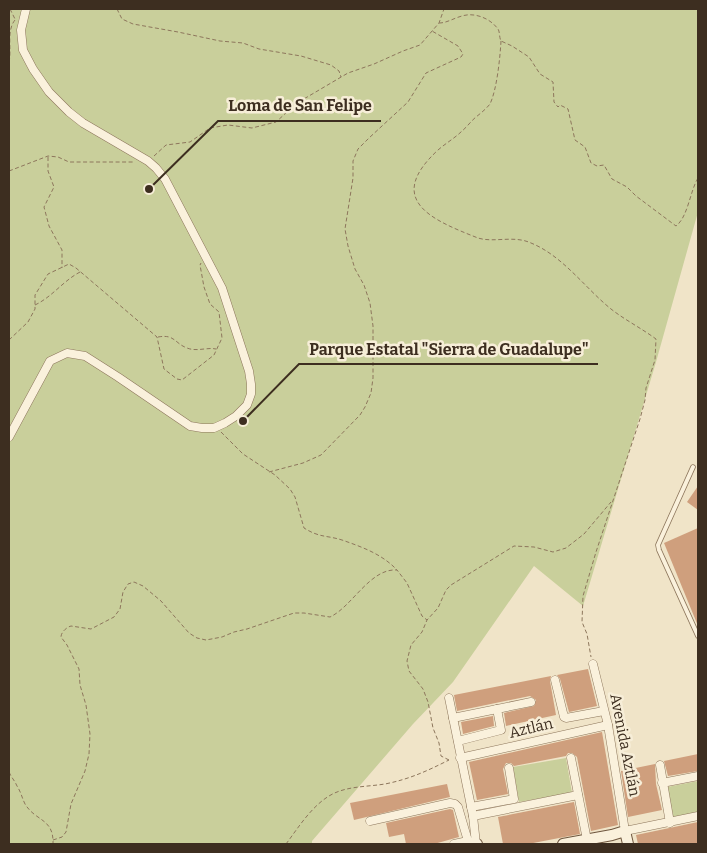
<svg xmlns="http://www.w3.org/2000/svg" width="707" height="853" viewBox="0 0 707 853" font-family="Bitter,serif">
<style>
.green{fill:#c9cf9b}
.building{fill:#cf9f7d}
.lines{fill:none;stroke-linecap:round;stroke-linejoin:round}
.lane-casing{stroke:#8d765c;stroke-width:5.5}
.street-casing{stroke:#8d765c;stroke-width:9}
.secondary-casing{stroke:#6f573f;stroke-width:12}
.path{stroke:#8d765c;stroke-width:1;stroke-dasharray:4 2.5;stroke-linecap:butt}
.lane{stroke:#faf1dc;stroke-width:4}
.street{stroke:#faf1dc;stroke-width:8}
.secondary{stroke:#faf1dc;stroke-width:10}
.labels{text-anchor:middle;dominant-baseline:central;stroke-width:5;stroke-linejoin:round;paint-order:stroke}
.street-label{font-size:15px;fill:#3d2e20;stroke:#f7eed8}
.leader{fill:none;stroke:#3d2e20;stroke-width:2}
.callout-dot{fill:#3d2e20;stroke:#f7eed8;stroke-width:2}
.callout-label{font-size:16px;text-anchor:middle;font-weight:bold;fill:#3d2e20;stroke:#f7eed8;stroke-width:5;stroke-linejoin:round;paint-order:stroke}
</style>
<rect width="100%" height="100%" fill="#f0e4c8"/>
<g class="green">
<path d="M9,9h689v203l-42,150 -73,244 -49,-40 -81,116 -40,42 -101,117v3h-303z"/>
<path d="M566,758l6,35 -53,9 -6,-35z"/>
<path d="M698,781v31l-27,7 -4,-32z"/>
</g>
<g class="building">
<path d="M698,486v24l-11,-8z"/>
<path d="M698,528v98l-34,-83z"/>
<path d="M588,669l9,37 -28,6 -9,-33 -3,-4z"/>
<path d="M551,676l-1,5 6,34 -50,11 -2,-13 30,-7 2,-6 -6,-4 -73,15 -3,-16z"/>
<path d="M493,716l1,10 -31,8 -2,-12z"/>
<path d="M602,732l16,93 -27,6 -14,-74 -5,-4h-4l-2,3 -52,10 -3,-3h-5l-3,6 5,25 -31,6 -8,-38z"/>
<path d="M698,754v17l-30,5 -4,-15z"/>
<path d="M655,764l1,20 6,26 -34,7 -7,-46z"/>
<path d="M447,784l3,13 -96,23 -4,-17z"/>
<path d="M574,802l6,32 -52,10h-25l-5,-27z"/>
<path d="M450,809l3,1 6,27 -25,7h-28l-2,-10 -15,3 -3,-14z"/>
<path d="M698,822v22h-60l-2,-9z"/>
</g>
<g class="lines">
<defs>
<path id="lane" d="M693,467l-35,78 1,5 39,86"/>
<g id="street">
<path d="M9,437l41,-76 17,-8 18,3 33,21 72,49 12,2h12l11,-5 11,-7 11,-11 4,-11v-10l-2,-13 -27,-83 -57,-109 -9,-11 -8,-7 -65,-38 -14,-11 -20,-20 -16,-23 -10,-19 -2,-20 5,-21"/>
<path d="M593,664l15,61 17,106 73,-15"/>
<path d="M555,680l9,37 2,1 38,-7"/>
<path d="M449,698l24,118 3,28 -4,-2"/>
<path d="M453,718l78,-16"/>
<path d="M458,741l43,-11 -4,-21"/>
<path d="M460,758l148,-33"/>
<path d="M571,758l16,82"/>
<path d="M660,765l10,58"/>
<path d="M662,783l36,-7"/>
<path d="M471,807l43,-8 -5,-31"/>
<path d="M473,816l105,-21"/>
<path d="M370,821l80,-18 5,1 3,3 10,34"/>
<path d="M454,844l14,-3"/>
</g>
<g id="secondary">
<path d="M468,841v3"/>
<path d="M476,844h1"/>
<path d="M563,844l49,-9 13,-4 3,13"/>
</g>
</defs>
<use href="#lane" class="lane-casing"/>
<use href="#street" class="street-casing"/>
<use href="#secondary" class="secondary-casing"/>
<g class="path">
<path d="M10,9l5,10"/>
<path d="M117,9l5,10 11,5 45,8 42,9 23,2 16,6 42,7 30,9 8,6 2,6"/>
<path d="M439,23c8,0 15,-5 23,-7 12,-4 28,2 36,13 2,3 1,8 3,12l11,5 17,11 11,17 13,8 1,20 4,5 2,-2 8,4 7,31 10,7 6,16 6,3 7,-1 8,14 15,8 9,9 40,30c12,-9 14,-35 22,-48"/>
<path d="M501,41c-1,17 -4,48 -11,63 -4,5 -9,9 -14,13 -5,4 -9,10 -14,14 -7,7 -16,12 -24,19 -54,50 -6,70 40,88 16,5 36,-3 53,5 32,13 54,45 80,66 14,11 30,19 45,30l-1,21 -9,28 -1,12 -5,19 -44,133 -13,44 -1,26 5,12 4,23"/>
<path d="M9,62c3,-13 -3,-31 6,-42"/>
<path d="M154,156l12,-11 24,-3 20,-14 18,-3 24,3 24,-6 21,-19 51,-30 26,-9 29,-13 17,-6 19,-22 5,-14"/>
<path d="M48,157v14l6,16 -10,20 5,19 13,24v18"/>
<path d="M9,171l39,-15 10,1 11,5h65"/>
<path d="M35,305c17,-8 28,-24 45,-33"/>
<path d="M158,337c17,-3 16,6 29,11 10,4 20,-1 29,1"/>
<path d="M9,340l19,-18 7,-13v-14l13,-21 21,-10 7,4 81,69 7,32 13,10 5,1 32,-25 8,-17 -3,-26 -9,-8 -6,-17 -4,-22 1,-2"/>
<path d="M221,432l22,22 32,21 15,14 5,8 9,31c16,10 22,7 38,12 20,7 40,14 55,30"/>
<path d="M269,472l34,-9 18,-8 39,-40 5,-8 6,-14 2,-15v-52l-3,-23 -6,-18 -9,-16 -7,-23 -3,-17 8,-51v-17l5,-12 11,-11 39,-36 18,-29 35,-16 2,-3 -5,-8 -26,-15"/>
<path d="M449,760l-8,-4 -2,-13 -6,-15 -5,-26 -5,-13 -14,-18 -2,-10 4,-16 11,-13 5,-12 11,-12 8,-18 5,-5 63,-39 20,1 19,5 13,-4 18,-14 27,-32"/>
<path d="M9,772c2,5 6,9 8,14 4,6 5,12 8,18 11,18 29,14 28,40"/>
<path d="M53,840l9,-3 4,-5 5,-28 14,-33 4,-17 1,-20 -4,-29 -6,-20 -1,-16 -12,-24 -6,-8c0,-5 6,-10 10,-11l20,3 23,-12 6,-8 3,-17 5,-8 6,-2 9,4 18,15 28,32 8,5 9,2 16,-3 12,-5 13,-3 47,-16h10l26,4c22,-10 40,-49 67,-47l10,13 15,33 5,4"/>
<path d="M235,844h1"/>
<path d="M286,844c12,-16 25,-37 43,-48 16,-10 37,-9 56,-12 25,-5 42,-13 64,-24"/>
</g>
<use href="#lane" class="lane"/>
<use href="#street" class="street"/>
<use href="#secondary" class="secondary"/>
</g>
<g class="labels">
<g class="street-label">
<text transform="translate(531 728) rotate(-13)">Aztlán</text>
<text transform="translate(625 745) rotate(79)">Avenida Aztlán</text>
</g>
</g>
<path class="leader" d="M149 189L218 121H381M243 421L299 364H598"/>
<g class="callout-dot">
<circle cx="149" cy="189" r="5"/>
<circle cx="243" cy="421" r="5"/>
</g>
<g class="callout-label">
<text x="300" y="111">Loma de San Felipe</text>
<text x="449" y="355">Parque Estatal "Sierra de Guadalupe"</text>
</g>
<rect width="707" height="853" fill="none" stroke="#3d2e20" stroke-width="20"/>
</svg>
